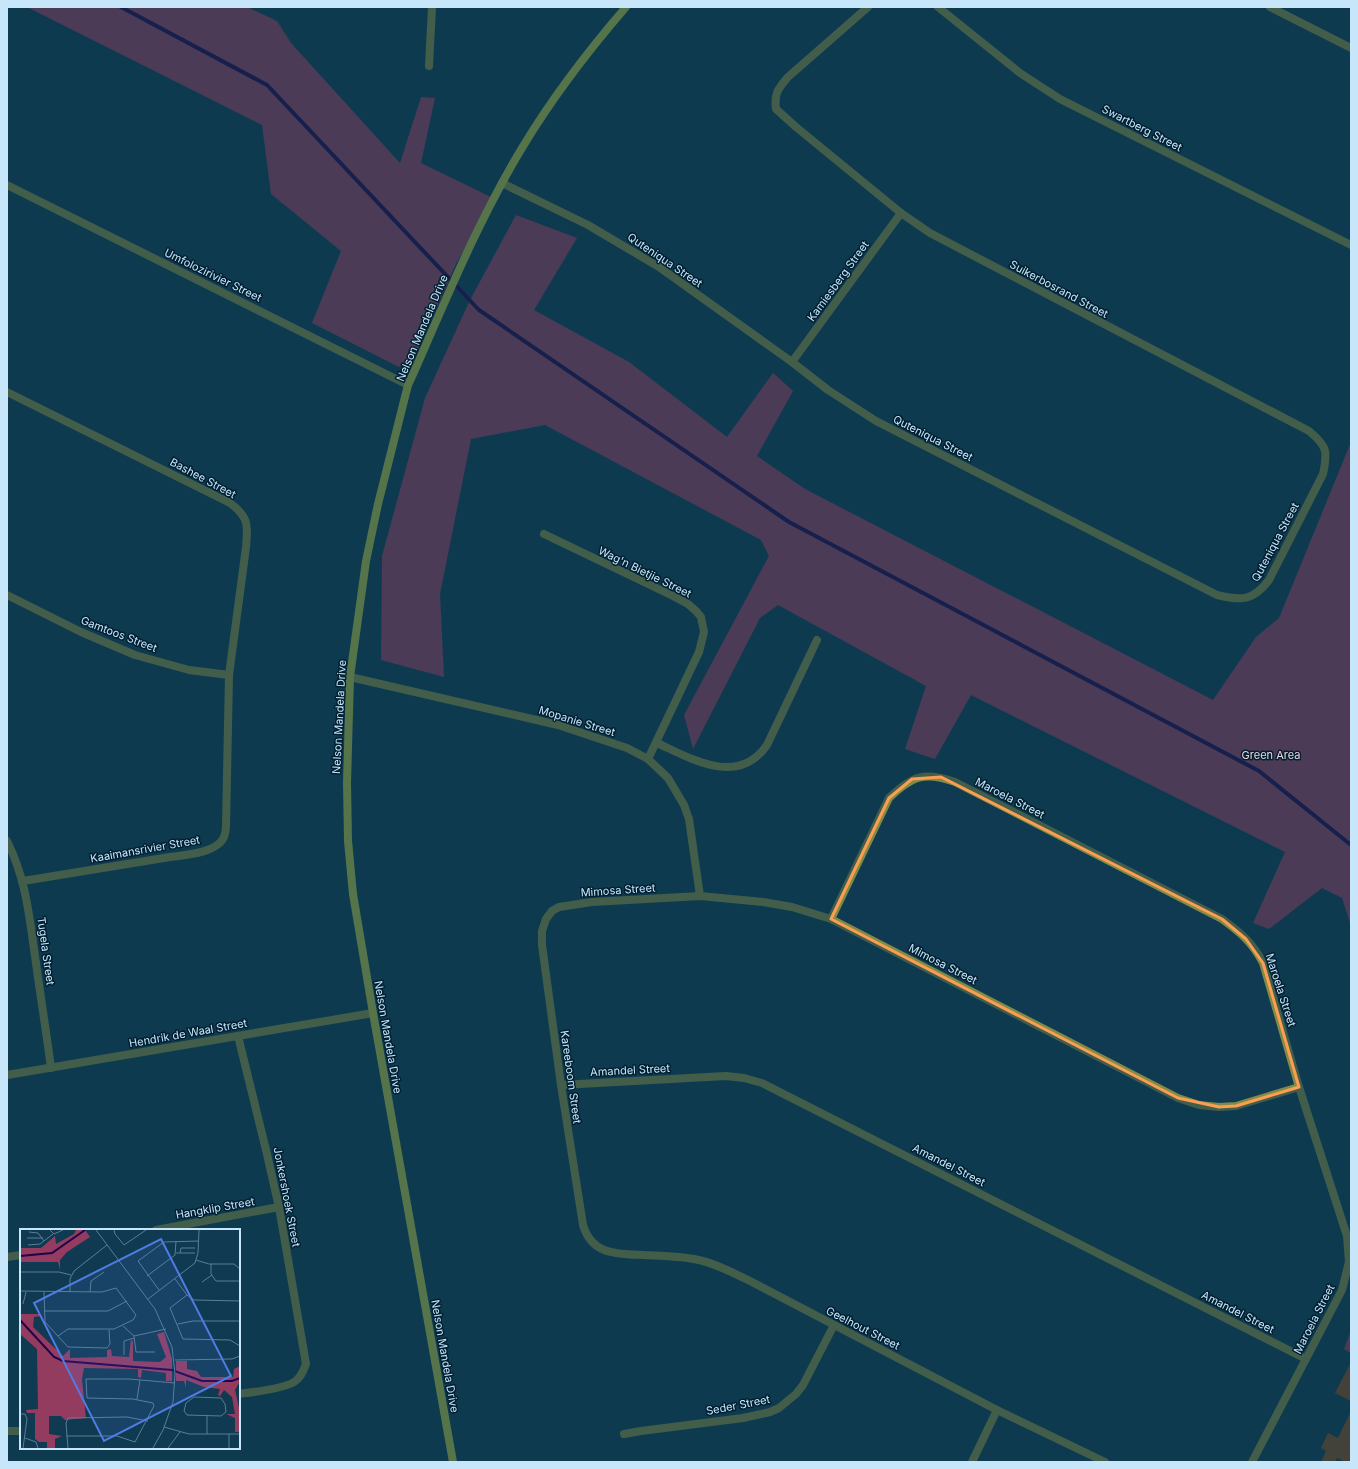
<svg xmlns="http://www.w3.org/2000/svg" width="1358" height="1469" viewBox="0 0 1358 1469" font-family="Inter,sans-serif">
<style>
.green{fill:#943c60}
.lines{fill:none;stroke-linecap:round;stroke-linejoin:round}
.stream{stroke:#220049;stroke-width:4}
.building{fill:#814c21}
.street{stroke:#808b45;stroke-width:8}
.secondary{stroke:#aabb43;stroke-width:8}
.marked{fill:none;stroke:#fc9d53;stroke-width:3;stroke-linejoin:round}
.labels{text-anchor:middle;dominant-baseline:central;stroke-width:3;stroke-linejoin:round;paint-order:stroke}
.street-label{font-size:11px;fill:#c8e6f9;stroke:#002032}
.park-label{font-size:11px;fill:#f0d2db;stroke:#002032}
.inset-river{fill:none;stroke:#220049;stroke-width:2}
.inset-road{fill:none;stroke:#597f94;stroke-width:1}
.view{fill:#507ce2;fill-opacity:0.15;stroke:#507ce2;stroke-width:2}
.inset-edge{fill:none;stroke:#c8e6f9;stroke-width:2}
</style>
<rect width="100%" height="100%" fill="#0f3a51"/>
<g class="green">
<path d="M27,7h220l30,14 14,22 109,120 21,-66 14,1 -14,65 72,35 -37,66 -42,95 -15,8 -87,-44 29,-72 -70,-57 -9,-69z"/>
<path d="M516,215l61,23 -43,72 95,52 98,75 46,-64 20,18 -36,65 48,33 408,211 43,-63 23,-19 72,-176v484l-9,-28 -20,-10 -53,41 -16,-6 32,-71 -314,-157 -36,64 -30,-10 21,-63 -148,-81 -18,13 -67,131 -9,-34 85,-159 -8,-16 -216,-115 -74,14 -31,155 4,83 -63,-17 1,-104 43,-158 45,-98z"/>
<path d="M1351,1330v23l-7,-4z"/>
</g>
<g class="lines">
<path class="stream" d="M121,7l146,78 212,225 310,212 470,249 92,74"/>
</g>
<g class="building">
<path d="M1351,1362v39l-16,-8z"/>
<path d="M1351,1411v51h-5l-9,-4 -2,4h-14l5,-11 -5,-3 7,-15 10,5z"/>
</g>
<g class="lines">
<g class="street">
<path d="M938,7l82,66 40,26 291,146"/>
<path d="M1270,7l81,41"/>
<path d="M429,66l3,-59"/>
<path d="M502,183l86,42 71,42 133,95 36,28 48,31 341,174c25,6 36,6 52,-15l54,-106c5,-23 4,-28 -14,-43l-379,-198 -29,-20 -105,-86 -20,-18c-2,-16 2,-20 12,-32l80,-70"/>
<path d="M7,185l401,200"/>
<path d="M792,362l109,-149"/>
<path d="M7,392l223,111c19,14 18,23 16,44l-17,128 -3,152c0,3 -1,7 -2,10 -7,16 -38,18 -54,20l-147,24"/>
<path d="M544,534l129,62 15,8 8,7 5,6 3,15 -5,20 -51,107"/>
<path d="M7,595l74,37 54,23 54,15 40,5"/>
<path d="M350,677l208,48 69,23 21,11 20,19 16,27 5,14 11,77"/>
<path d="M657,743c35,16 81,44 110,2l50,-105"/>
<path d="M7,841c19,38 22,74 28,115 5,37 11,74 16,112"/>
<path d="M831,919l58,-121c23,-22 35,-27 66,-16l267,137c19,14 30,23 41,44l36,124 48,149 2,26 -7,28 -90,172"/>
<path d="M238,1036l28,114 13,57 27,157c-3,7 -5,14 -12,18 -11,7 -41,10 -55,12"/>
<path d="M7,1075l366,-62"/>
<path d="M561,1085l165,-9 18,2 18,5 544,276"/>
<path d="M156,1230l123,-23"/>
<path d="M7,1257l14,-2"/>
<path d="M7,1431h14"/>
<path d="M624,1434l17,-3 102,-13 27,-6 9,-4 17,-14 7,-9 31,-60"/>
<path d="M972,1462l25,-52"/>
<path d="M1105,1462l-108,-52 -247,-129c-17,-8 -33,-17 -51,-21 -18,-4 -37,-4 -56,-5 -26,-1 -51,0 -60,-30l-22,-140 -19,-140v-14l4,-12 6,-8 7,-4 33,-5 108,-6 63,6 29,5 39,12 347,179 21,7 20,2 17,-1 63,-19"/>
</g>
<path class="secondary" d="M453,1462l-80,-449 -20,-119 -5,-53 -1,-58 3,-106 16,-116 12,-57 30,-119 6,-13c33,-75 65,-153 108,-224 30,-50 66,-97 104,-141"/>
</g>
<path d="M0 0H1358V1469H0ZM941,777l281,142 24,20 17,24 36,124 -63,19 -17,1 -41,-9 -347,-179 58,-121 23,-19z" fill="#0f3a51" fill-opacity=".55" fill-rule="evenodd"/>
<path class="marked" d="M941,777l281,142 24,20 17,24 36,124 -63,19 -17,1 -41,-9 -347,-179 58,-121 23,-19z"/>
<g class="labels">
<g class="street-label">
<text transform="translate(1142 128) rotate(27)">Swartberg Street</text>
<text transform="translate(665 260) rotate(34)">Quteniqua Street</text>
<text transform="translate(213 275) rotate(26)">Umfolozirivier Street</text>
<text transform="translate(838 281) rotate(-54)">Kamiesberg Street</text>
<text transform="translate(1059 289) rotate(28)">Suikerbosrand Street</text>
<text transform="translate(422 328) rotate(-67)">Nelson Mandela Drive</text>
<text transform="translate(933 438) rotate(27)">Quteniqua Street</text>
<text transform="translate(203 478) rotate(28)">Bashee Street</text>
<text transform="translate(1275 542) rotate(-62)">Quteniqua Street</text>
<text transform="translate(645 572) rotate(26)">Wag'n Bietjie Street</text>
<text transform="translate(119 634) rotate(21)">Gamtoos Street</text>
<text transform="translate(339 717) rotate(-87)">Nelson Mandela Drive</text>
<text transform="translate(577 721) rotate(17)">Mopanie Street</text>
<text transform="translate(1010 798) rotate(27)">Maroela Street</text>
<text transform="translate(145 849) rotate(-10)">Kaaimansrivier Street</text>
<text transform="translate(618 890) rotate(-4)">Mimosa Street</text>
<text transform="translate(46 951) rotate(82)">Tugela Street</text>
<text transform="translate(943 964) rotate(27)">Mimosa Street</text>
<text transform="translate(1281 990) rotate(72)">Maroela Street</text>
<text transform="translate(188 1033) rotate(-10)">Hendrik de Waal Street</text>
<text transform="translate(388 1037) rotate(80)">Nelson Mandela Drive</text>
<text transform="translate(630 1070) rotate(-3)">Amandel Street</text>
<text transform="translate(571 1077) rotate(82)">Kareeboom Street</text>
<text transform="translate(949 1165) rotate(27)">Amandel Street</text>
<text transform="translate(287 1197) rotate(79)">Jonkershoek Street</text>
<text transform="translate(215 1208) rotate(-10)">Hangklip Street</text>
<text transform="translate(1238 1312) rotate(27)">Amandel Street</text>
<text transform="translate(1314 1319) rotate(-63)">Maroela Street</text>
<text transform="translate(863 1328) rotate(27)">Geelhout Street</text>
<text transform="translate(445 1356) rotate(80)">Nelson Mandela Drive</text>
<text transform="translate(738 1405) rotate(-11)">Seder Street</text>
</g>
<g class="park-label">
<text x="1271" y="755">Green Area</text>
</g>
</g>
<g transform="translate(20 1229)">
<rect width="220" height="220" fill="#0f3a51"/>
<path d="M56,1h9l5,7 -23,15 -7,8v10l-2,-8h-38v-14h21l14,-12 1,8 18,-10zM0,85h21v2l-7,1 -1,10 30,29 7,-7v9l37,-1v-7l4,-1 1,7 17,1 2,-18 2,3v19l27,1 6,-5 -9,-23 7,-2 8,27v22h-6v-8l-24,-3 -1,8 -3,-1v-8l-54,-1 -2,11 4,39 -21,2 -4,-4h-12v18l13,2 -7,3v9h-8v-6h-8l-4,-3v-26h-8l-1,-3 12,-1 -1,-60 -17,-15zM156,132h11v8l10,2 4,6h32l1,-8 6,-3v15l-5,9 5,22v20h-5v-14l-9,-4h9l-3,-17 -8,-7 -4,6 -2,-1 2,-6 -16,-2 -18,-7v8l-2,-7h-8z" fill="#943c60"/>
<path class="inset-river" d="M0,27l32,-3 33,-23M0,91l34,37 9,4 109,9 30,11h30l8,-3"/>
<path class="inset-road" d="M30,1l4,4 9,-4M76,1l59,79 17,38 3,27 -2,28 -10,28 -10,18M94,1l1,4 9,11 22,-15M9,3l9,1 6,8M7,9h16M8,16l12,-1 13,-10M156,24h19M160,24l1,-5h14M176,31l13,4h25l6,5M191,35v10l5,7h24M0,43h39l12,3M127,47l28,-21 1,-14M155,50l12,16 7,5 46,1M182,53l10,-7M139,61l-21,-29 26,-19 35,-1M0,62l82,1 14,-4 20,27 -3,5 -19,9h-46l-10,7M24,63l1,30 23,25 39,1 3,-4 -1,-14M50,63v-13l4,-8 33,-26M70,63l1,-11 13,-9M167,66l-17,13 13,31 47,1 10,6M128,70l47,-36 3,-10 1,-23M3,75l3,-12M24,82h64l19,-10M158,95l15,-3h47M103,97l11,10 32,-7M114,107l2,16h19M104,126v-14l10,-3M155,131l57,-1 8,-3M174,168l27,1 4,6 1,8 -5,4 -34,-1 -3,-4 2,-8zM117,170l3,-19M0,185h5l2,5 -4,29M187,187v18M144,198l25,7h51M209,205v14M46,207h51l18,6 19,-36 -1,-3 -20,-4 -46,-1 -1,-19h43l46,4M5,209l11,4 2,6M48,219l-2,-25 2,-5 59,-1 21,4M148,219l12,-16"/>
<path class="view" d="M141,10l70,137 -127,65 -70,-138z"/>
<rect width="220" height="220" class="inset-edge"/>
</g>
<rect width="1358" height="1469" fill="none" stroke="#c8e6f9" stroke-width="16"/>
</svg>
